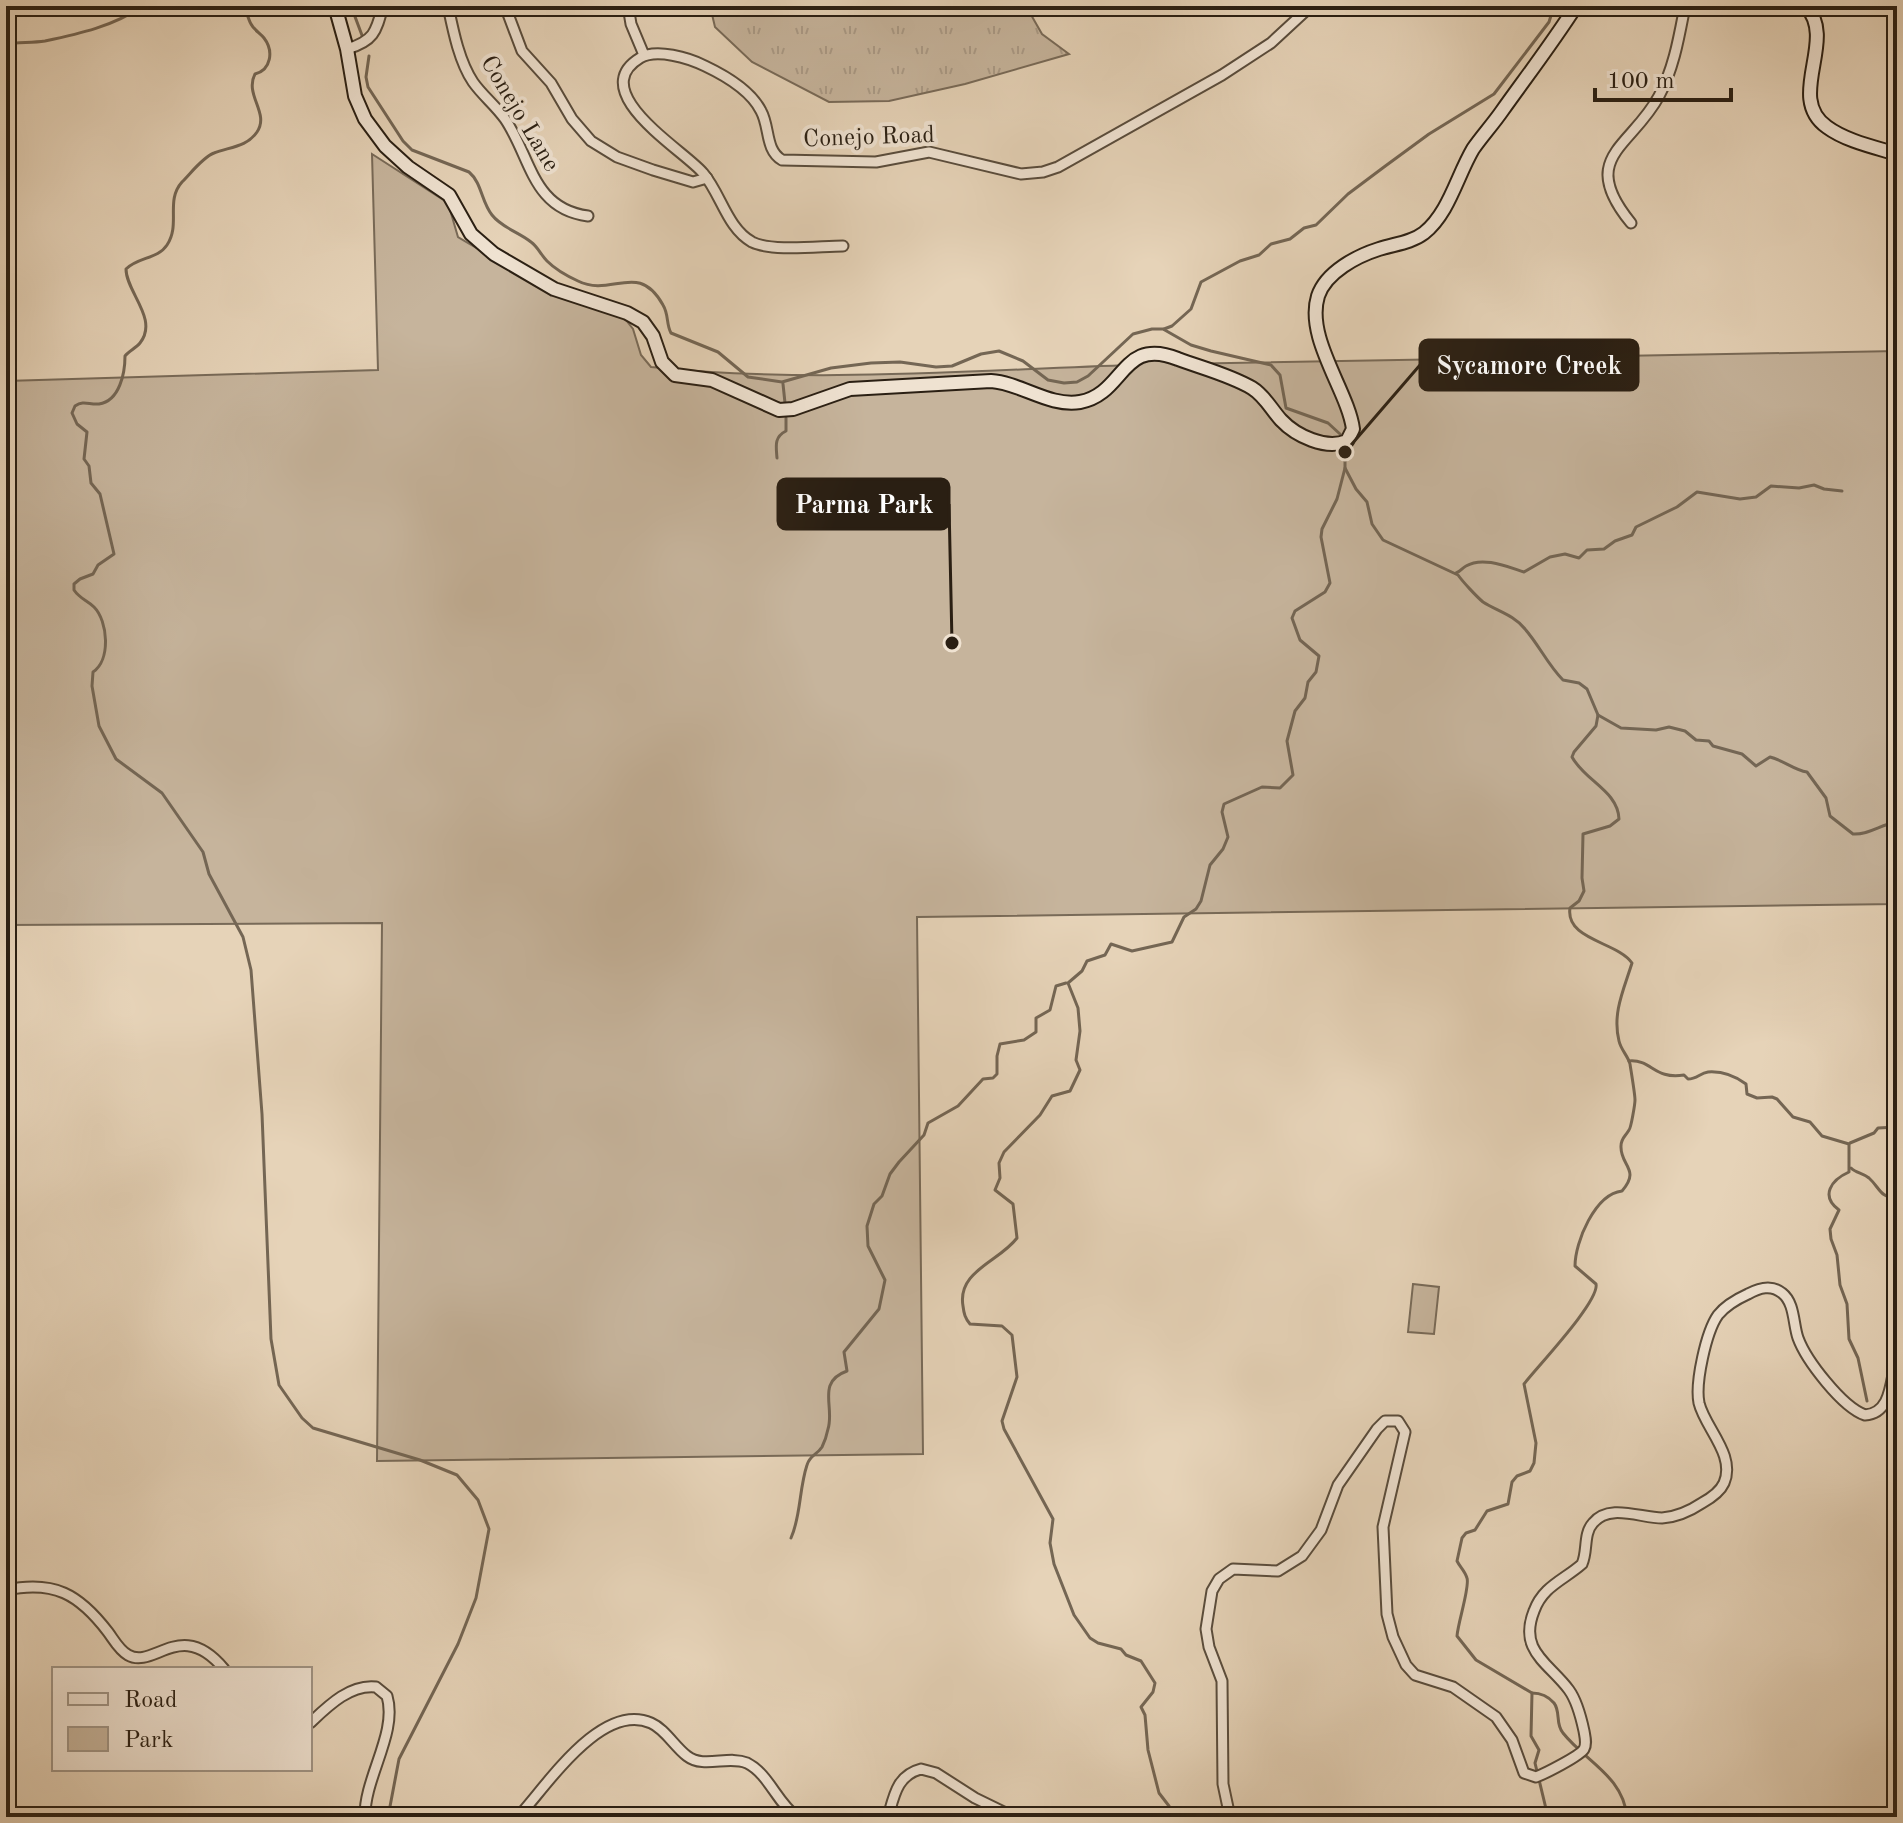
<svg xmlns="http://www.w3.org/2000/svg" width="1903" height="1823" viewBox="0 0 1903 1823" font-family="'Old Standard TT',serif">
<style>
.grass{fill:url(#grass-tufts);stroke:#786a58;stroke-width:2}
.green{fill:#c6b49c;stroke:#786a58;stroke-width:2}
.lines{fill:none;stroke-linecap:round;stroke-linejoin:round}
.stream{stroke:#746654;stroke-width:3}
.street-casing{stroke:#594c3c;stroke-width:13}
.secondary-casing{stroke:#2a1f13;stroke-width:16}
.street{stroke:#efe2d1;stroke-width:9}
.secondary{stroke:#efe2d1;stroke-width:12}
.labels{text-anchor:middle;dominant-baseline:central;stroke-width:8;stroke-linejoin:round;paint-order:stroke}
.street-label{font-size:24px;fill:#2a1f13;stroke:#efe2d1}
.leader{fill:none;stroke:#2a1f13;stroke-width:3}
.callout-dot{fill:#2a1f13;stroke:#efe2d1;stroke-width:3}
.callout{fill:#2a1f13;stroke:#2a1f13;stroke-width:3}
.callout-label{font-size:26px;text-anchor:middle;font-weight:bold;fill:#fff}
</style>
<defs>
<pattern id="grass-tufts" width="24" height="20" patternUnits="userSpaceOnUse" patternTransform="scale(2)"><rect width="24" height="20" fill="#c6b49c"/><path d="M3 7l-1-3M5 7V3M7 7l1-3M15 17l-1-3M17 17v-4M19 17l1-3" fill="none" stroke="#aa9a86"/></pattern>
</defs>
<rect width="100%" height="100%" fill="#e6d3b8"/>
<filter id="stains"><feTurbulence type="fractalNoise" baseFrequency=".0025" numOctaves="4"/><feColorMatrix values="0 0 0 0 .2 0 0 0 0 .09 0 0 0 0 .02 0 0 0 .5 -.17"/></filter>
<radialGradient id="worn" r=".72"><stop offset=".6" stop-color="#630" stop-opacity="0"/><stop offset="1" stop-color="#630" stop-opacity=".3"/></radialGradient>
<path class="grass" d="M710,6h316l16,28 27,20 -104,30 -76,17 -60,1 -77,-40 -37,-35z"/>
<g class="green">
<path d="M372,154l76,49 10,34 69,41 95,37 11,14 8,26 10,12c160,17 322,3 482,-2l11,-11 31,10 722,-13v553l-980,13 6,537 -546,7 5,-538 -376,2v-544l372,-11z"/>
<path d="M1413,1284l26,3 -5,47 -26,-2z"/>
</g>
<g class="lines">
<g class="stream">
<path d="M244,6c3,6 4,13 7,18 3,6 9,9 13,14 10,13 7,32 -9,36 -11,21 15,39 2,58 -10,15 -28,15 -43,21 -11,4 -23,20 -32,29 -17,19 -1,42 -15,63 -9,14 -29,12 -41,24 0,23 33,50 14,74 -4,5 -11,8 -15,13 0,16 -5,45 -26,48 -10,1 -15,-4 -24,2l-3,7 5,11 10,8 -3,27 5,7 2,17 9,11 14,60 -16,11 -5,9 -13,5 -6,5v6c6,9 13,10 20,17 14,14 17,53 -1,65l-1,14 7,40 17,33 46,34 41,59 6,22 34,63 8,33 11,144 9,225 8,46 23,33 11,10 107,32 37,15 21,25 11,29 -13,69 -18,46 -59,115 -11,58"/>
<path d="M351,6l12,32"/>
<path d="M6,44c13,-2 26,-1 39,-3 33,-7 70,-15 97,-35"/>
<path d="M369,56l-3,21 2,10 35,54 9,9 57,22c13,11 12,29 23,43 10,13 27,17 39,27 7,5 10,13 16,19 8,8 20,15 31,20 34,17 60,-21 85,24 6,10 3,19 8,28l47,19 30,25 34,5 49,-14 40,-5 29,-1 36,5 16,-1 29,-12 18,-3 24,10 25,19 16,3 13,-1 11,-6 45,-42 19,-5h11l28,16 20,6 60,14 9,10 6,33 42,15 12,11"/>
<path d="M1164,329l8,-3 19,-17 10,-27 39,-21 19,-6 12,-11 19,-5 14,-11 12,-3 32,-31 36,-27 45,-33 65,-40 55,-72 5,-16"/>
<path d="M783,384l2,19"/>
<path d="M1345,452v16l11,21 11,13 5,22 11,16 75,35c5,7 18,21 25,27 14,9 31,13 42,27 14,16 23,36 38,51l16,3 8,6 11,26 -2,11 -22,26 -2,5c13,24 46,34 47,62l-9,7 -27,8 -1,44 2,13 -5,10 -9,7c-5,32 48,34 62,55 -8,26 -20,50 -13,78 2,9 9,15 11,23 1,7 5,30 5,36 0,4 -4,28 -6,30 -4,7 -8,8 -8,16 -1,20 20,23 1,45 -27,3 -47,51 -47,75l21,18c4,17 -59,83 -72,100l12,59 -2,20 -4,8 -13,5 -5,6 -4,22 -21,7 -12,19 -9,3 -4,5 -5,23c3,6 8,10 10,17 3,9 -9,44 -10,58l19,24 56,33 -1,43 8,14 -4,13 13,54"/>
<path d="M777,458c-1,-12 -3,-21 9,-27v-13"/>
<path d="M1456,573c4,-1 6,-5 10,-7 17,-10 42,1 58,6l26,-15 15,-3 14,4 8,-8 17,-1 11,-8 17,-6 4,-8 41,-20 20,-15 43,7 16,-2 15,-11 28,2 15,-3 10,4 18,2"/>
<path d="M1598,715l23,13 35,2 13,-3 16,4 11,9 13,1 4,5 29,8 14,12 14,-9c13,3 24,13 37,15l19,26 4,18 23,18c16,1 28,-10 44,-12"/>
<path d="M1629,1061c23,-2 25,19 55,14l4,4c9,0 12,-6 20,-7 14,-1 27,4 38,12l1,10 10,4 15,-1 5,2 16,18 17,5 12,14 27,8v28c-18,8 -29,24 -10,38l-9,19 1,10 6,16 3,30 7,19 2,35 9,19 9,43"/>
<path d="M1850,1143l24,-10 4,-5 19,-1"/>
<path d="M1851,1168c5,5 12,5 18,10 11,10 11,20 28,20"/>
<path d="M791,1538c10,-22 8,-49 16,-73 3,-10 10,-10 15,-18 2,-4 5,-13 6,-18 7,-22 -12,-47 19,-58l-3,-19 35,-43 6,-29 -17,-34 -1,-20 7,-22 8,-8 8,-22 9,-12 25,-27 4,-12 30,-17 25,-27 10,-1 4,-4v-18l3,-12 24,-4 12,-8v-14l14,-8 6,-24 10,-3"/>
<path d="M1532,1693c9,0 16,3 22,10 7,9 1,21 9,30 23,29 60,43 64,84"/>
<path d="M1170,1817l-1,-11 -10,-13 -11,-43 -3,-35 -4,-8 12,-15 2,-9 -14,-22 -15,-6 -5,-6 -23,-6 -8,-5 -16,-23 -20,-51 -4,-21 3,-24 -49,-90 -2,-8 15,-44 -5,-42 -10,-9 -32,-2c-5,-6 -6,-10 -7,-18 -6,-35 36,-44 54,-68l-4,-34 -18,-14 5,-12 -1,-15 5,-11 36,-37 12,-19 18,-5 10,-21 -4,-10 4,-29 -2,-23 -10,-25 14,-12 5,-10 18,-6 6,-11 21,7 40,-9 12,-25 12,-8 5,-8 9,-36 13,-16 5,-12 -6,-25 2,-8 38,-17 18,1 13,-13 -6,-34 8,-30 10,-13 3,-16 8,-10 3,-16 -19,-16 -8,-22 3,-7 30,-19 5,-9 -9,-46 1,-8 15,-30 8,-31"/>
</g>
<defs>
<g id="street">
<path d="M448,6c5,24 11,55 25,76 9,13 22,23 32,37 26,38 27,90 83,97"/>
<path d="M505,6l17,45 29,32 21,36 19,22 26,16 36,13 40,12 14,-4"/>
<path d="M628,6l3,18 13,31"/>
<path d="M347,49c27,-8 29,-17 36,-43"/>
<path d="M1631,223c-54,-66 0,-75 28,-127 15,-28 20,-59 26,-90"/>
<path d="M843,246c-23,0 -71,6 -91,-4 -25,-14 -31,-48 -49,-69 -18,-22 -119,-81 -63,-115 16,-10 49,0 65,8 19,9 46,25 56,45 9,16 4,39 21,49l94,2 53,-10 92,22 22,-2 15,-5 164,-92 49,-32 40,-37"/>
<path d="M6,1590c48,-10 73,4 102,42 6,8 11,18 20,23 26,15 53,-38 96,14"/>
<path d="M310,1723c18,-17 40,-39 66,-36l11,9c11,37 -23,82 -22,121"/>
<path d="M518,1817c28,-30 83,-116 133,-94 14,6 23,23 36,33 17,13 41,-1 60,7 22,11 30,40 50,54"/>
<path d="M819,1817l15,-3 12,3"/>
<path d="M888,1817c6,-21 9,-42 33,-48l15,4 39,25 39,19"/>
<path d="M1230,1817l-7,-33 -1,-103 -13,-34 -3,-18 6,-38 7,-12 14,-10 45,2 24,-15 19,-26 17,-45 39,-56 8,-8h13l7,11 -22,95 4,87 6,23 13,28 9,10 38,12 43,30 16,23 12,33 12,4c8,-3 44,-21 48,-28 3,-5 1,-12 0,-18 -3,-14 -7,-30 -15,-41 -20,-27 -51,-39 -35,-79 9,-25 30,-31 48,-47 6,-13 1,-30 11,-41 16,-20 48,-5 69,-5 15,-1 28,-7 40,-15 9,-5 18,-11 22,-20 12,-28 -19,-55 -25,-80 -4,-20 7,-71 19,-88 8,-10 19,-16 30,-21 11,-6 23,-10 34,-1 13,10 11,31 16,45 8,22 44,69 67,77 28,-2 25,-37 32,-58"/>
</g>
<g id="secondary">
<path d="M335,6l12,43 8,47 10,23 20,27 23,21 41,28 22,39 23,20 60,35 73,24 16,9 10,14 9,26 13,13 37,5 67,30 14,-1 57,-20 141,-8c30,2 58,26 89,21 45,-8 41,-66 98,-43 24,9 52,16 74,29 13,8 19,21 29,32 15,16 45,30 66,21l6,-12c-5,-38 -48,-91 -35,-133 8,-24 39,-40 61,-47 15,-5 32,-6 45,-16 25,-20 33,-57 49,-84 9,-13 20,-25 29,-38 25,-35 51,-69 74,-105"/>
<path d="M1806,6c32,35 -21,91 21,121 19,14 47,20 70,27"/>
</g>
</defs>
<use href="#street" class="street-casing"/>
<use href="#secondary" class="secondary-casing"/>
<use href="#street" class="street"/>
<use href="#secondary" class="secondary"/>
</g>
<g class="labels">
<g class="street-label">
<text transform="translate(519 114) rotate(59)">Conejo Lane</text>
<text transform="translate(869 138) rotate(-2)">Conejo Road</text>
</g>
</g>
<path class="leader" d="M1345 452L1420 365M952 643L949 504"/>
<g class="callout-dot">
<circle cx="1345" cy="452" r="8"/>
<circle cx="952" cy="643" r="8"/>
</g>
<g class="callout">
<rect x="1420" y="340" width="218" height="50" rx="8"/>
<rect x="778" y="479" width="171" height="50" rx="8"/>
</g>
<g class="callout-label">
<text x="1529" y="374">Sycamore Creek</text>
<text x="864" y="513">Parma Park</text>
</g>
<rect width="1903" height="1823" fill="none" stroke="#e6d3b8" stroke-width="32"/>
<rect x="8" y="8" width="1887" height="1807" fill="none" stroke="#2a1f13" stroke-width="4"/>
<rect x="16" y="16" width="1871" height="1791" fill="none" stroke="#2a1f13" stroke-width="2"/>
<rect x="52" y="1667" width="260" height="104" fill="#efe2d1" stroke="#a09485" stroke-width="2"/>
<rect x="68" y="1693" width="40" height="12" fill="#efe2d1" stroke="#a09485" stroke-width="2"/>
<text x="124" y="1707" font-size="24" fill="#2a1f13">Road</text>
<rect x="68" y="1727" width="40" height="24" fill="#c6b49c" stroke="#a09485" stroke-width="2"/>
<text x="124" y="1747" font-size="24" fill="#2a1f13">Park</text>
<path d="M1595 88v12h136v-12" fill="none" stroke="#2a1f13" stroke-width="4"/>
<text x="1607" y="88" font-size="24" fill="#2a1f13" stroke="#efe2d1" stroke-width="6" paint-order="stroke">100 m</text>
<rect width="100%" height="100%" filter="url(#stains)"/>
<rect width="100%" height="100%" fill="url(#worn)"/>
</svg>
